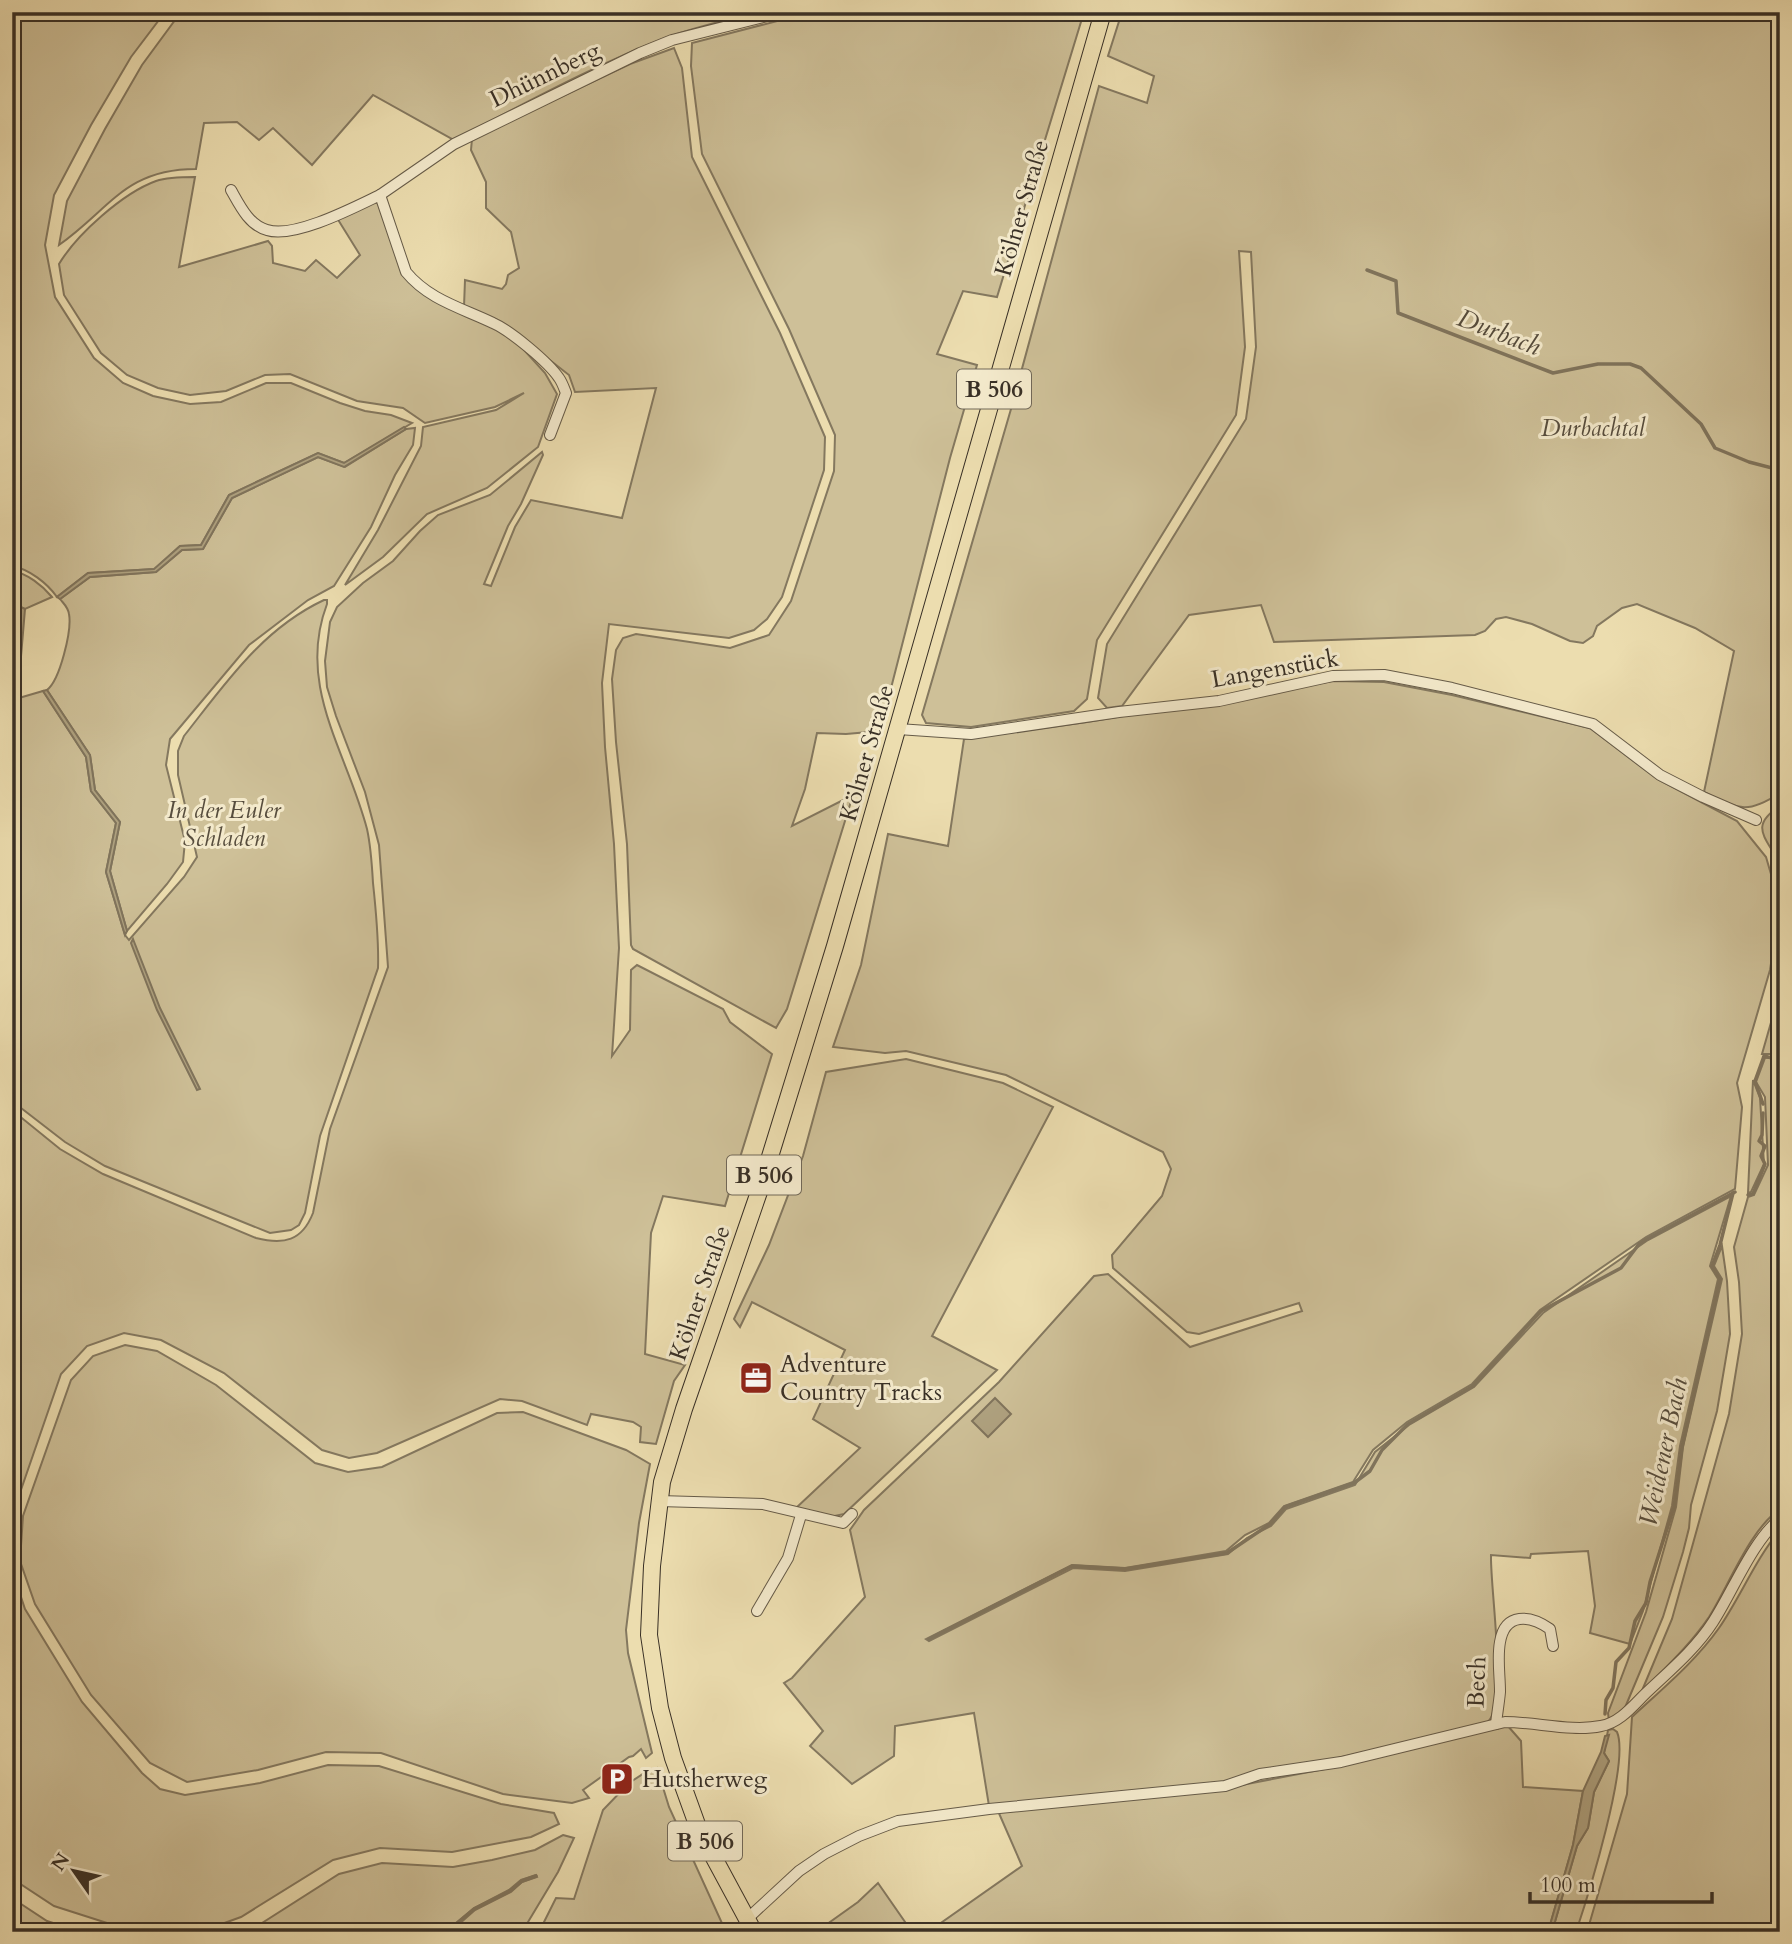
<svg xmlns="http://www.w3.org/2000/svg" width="1792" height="1944" viewBox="0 0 1792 1944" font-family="Cardo,serif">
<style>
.green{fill:#cec098;stroke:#84785f;stroke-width:2}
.water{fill:#afa280;stroke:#80745c;stroke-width:2}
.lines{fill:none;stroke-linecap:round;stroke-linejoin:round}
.stream{stroke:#80745c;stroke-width:3.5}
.street-casing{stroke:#665b48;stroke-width:12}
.primary-casing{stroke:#393026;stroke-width:18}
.street{stroke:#f3e9cb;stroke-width:10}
.primary{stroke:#ecddaf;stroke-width:16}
.labels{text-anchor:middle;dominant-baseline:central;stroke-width:6;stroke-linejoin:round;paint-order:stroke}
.shield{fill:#f3e9cb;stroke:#716858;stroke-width:2}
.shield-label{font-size:23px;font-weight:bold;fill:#393026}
.street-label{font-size:24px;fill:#393026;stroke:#f3e9cb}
.park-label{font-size:24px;font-style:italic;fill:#574d3d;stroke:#f3e9cb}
.poi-label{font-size:24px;fill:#393026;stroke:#f3e9cb;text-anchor:start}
.water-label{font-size:26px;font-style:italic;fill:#564c3c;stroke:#f3e9cb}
</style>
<rect width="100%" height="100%" fill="#ecddaf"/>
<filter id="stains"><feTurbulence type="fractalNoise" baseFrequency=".00286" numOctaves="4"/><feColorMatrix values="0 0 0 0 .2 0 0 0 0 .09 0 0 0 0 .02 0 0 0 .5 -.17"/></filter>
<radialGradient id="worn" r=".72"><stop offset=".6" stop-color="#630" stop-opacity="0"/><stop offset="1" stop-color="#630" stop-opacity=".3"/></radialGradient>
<g class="green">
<path d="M12,12h153l-34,45 -40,68 -37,70 -9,50 10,52 39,61 29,25 30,13 37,8 31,-2 45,-19h25l49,20 25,8 26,4 21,8 -68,40 -26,-10 -89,42 -28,50 -21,1 -25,23 -67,4 -31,24c-10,-14 -28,-28 -45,-31z"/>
<path d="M181,12h575c-29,8 -60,15 -88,25 -74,28 -144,67 -214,103l-81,-45 -61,70 -39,-37 -14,12 -22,-18 -33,1 -8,46c-71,0 -86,40 -137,76l8,-44 38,-72 37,-64z"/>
<path d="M812,12h272l-87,285 -34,-6 -26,63 40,11 -27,93 -70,273 -34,3 -29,-1 -12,56 -13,37 61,-31 -66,214 -11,19 -143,-79 -2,-4 -4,-101 -11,-102 -4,-63 4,-29 7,-12 13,-4 94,14 39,-13 22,-34 43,-130 1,-36 -46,-106 -87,-175 -11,-88 1,-23z"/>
<path d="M1122,12h658v781c-34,22 -41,16 -76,-1l30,-141 -39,-23 -58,-24 -15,4 -25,18 -4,10 -10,7 -13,-2 -38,-17 -26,-7 -10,2 -11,12 -10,4 -201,7 -13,-37 -72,10 -67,91 -15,2 -9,-10 9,-54 139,-225 10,-72 -5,-95 -12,-1 6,96 -9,68 -139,225 -10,59 -13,12 -103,16 -45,-4 -4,-8 89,-306 88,-323 48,17 7,-27 -46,-20z"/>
<path d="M674,48l8,20 10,89 88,176 45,104 -1,33 -42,127 -15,22 -13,11 -25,8 -120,-14 -7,59 3,64 9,97 5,104 -7,108 18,-26 1,-60 6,-5 86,44 7,13 42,32 -47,152 -62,-10 -12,37 -6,121 40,11 -11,16 -18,63 -16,-2 1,-15 -8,-5 -42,-8 -4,11 -65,-24 -22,-2 -123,54 -28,5 -27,-8 -98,-77 -63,-33 -37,-7 -37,13 -26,28 -48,139 -1,8v-411l48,39 43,25 153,64c28,7 46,3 57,-25l17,-84 58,-162 -9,-122 -14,-53 -29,-76 -9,-29 -2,-26 5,-39 7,-15 26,-24 30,-22 27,-30 18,-16 52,-20 52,-43 1,3 -22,49 -13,22 -24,58 7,2 24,-59 16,-27 91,18 34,-130 -81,4 -6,-17 -32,-25 -73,-43 1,-27 37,9 4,-5 2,-9 11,-7 -8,-36 -25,-24v-26l-15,-32 1,-11 158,-75z"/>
<path d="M195,177l-16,90 89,-26 4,5 1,17 32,8 11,-11 21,18 23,-23 -23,-37 37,-16 4,1 25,70 112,67 30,33 12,21 -19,53 -51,41 -60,26 -44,43 -38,28 33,-55 43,-84 2,-19 73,-17 28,-17 -29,14 -70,16 -22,-15 -46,-7 -67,-27 -25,1 -39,16 -36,4 -32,-7 -31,-13 -26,-22 -37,-58 -5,-31c18,-30 64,-71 97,-83 12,-4 26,-4 39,-4z"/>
<path d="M415,428l-2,17 -18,30 -24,52 -37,59 -26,14 -59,45 -79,94 -4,26 19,76 -2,21 -16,22 -40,47 -17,-60 10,-49 -25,-32 -5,-35 -43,-65c13,-10 25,-60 22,-76 -1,-7 -5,-10 -9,-15l30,-22 66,-5 26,-22 21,-1 29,-51 86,-41 27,10 61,-38z"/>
<path d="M12,571c15,2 31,15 40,26l-27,12 -13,-6z"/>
<path d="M324,600h3v4c-31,82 20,148 40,225 4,18 5,36 6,54 3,28 6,56 5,85l-58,168 -15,77 -6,12 -8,5 -21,3 -165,-67 -40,-24 -53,-41v-401l31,-9 43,66 5,34 25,32 -10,49 19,63 4,5 55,-63 13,-20 -19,-82v-24l6,-15c41,-52 78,-107 140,-136z"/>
<path d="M1333,681l51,1 68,13 138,33 69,52 78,41 29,36 14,48 -10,65 -33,113 5,24 -7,82 -89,48 -106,73 -68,74 -65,38 -34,28 -20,32 -69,24 -15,17 -24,12 -19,16 -101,17 -53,-3 -146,74 3,2 144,-73 52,3 103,-17 19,-16 24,-12 15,-17 69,-24 20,-33 34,-27 65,-38 69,-74 105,-73 83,-44 -21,70 8,13 -38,167 -8,60 -29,105 -13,33 -40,-11 5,-27 -7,-55 -57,3 -1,4 -39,-3c-1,34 17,145 -3,167l-73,19 -191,42 -235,23 -15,-93 -79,13 -1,30 -42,28 -42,-38 13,-15 -39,-48 8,-5 73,-81 -15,-67 14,-20 135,-128 95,-106 14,-2 82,73 112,-36 -3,-8 -100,31 -12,-2 -74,-64 -1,-13 50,-59 9,-27 -8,-17 -157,-77 -100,-24 -21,2 -52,-6 28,-82 27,-131 60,12 16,-107 123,-17z"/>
<path d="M1780,806v61c-9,-27 -35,-39 0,-61z"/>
<path d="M1780,991v63h-18z"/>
<path d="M1780,1057v453c-28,15 -53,79 -71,107 -19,28 -44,51 -68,76l31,-74 57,-205 13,-80 -3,-52 -5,-35 14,-50 6,-2 14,-30 -3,-68 -9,-15 9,-24z"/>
<path d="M906,1059l97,24 50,24 -121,229 65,34 -153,144 -14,3 -34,-9 64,-60 -47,-29 32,-69 -93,-48 -12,25 -6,-8 35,-74 34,-89 23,-84z"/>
<path d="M1753,1080l7,18 4,66 -13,28 -3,1z"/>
<path d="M1722,1246l5,35 3,53 -13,77 -26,94 -2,23 -6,24 -20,65 -39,93 -15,11 -1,-8 38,-101 30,-105 7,-60 39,-168 -8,-13z"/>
<path d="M125,1345l32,6 59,34 99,78 33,9 34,-5 115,-54 26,-1 103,38 24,14 -11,59 -13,107 2,23 24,100 -6,5 -5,-9 -8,7 -4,1 -46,33 6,8 -17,5 -69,-9 -122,-41 -55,-1 -68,18 -71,12 -37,-19 -59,-68 -56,-91 -15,-43 3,-45 48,-136 22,-24z"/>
<path d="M1780,1530v402h-193l40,-138 5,-77c30,-28 63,-55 87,-89 22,-32 36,-68 61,-98z"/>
<path d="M12,1570l13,39 57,93 60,71 18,16 25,6 75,-12 68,-18 51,1 122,38 53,9 5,11 -28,13 -79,15 -72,-4 -47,12 -92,57 -36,13 -73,1 -78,-25 -35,-23 -7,-10z"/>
<path d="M1507,1725l14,16 2,46 60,4 -10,54 -25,87h-620l94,-66 -24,-55 228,-23 114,-22z"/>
<path d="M1613,1729l4,3c13,30 -29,164 -41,200h-24l25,-86 11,-18 6,-36 15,-31 -5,-8 4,-23z"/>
<path d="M657,1768l12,39 57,125h-187l17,-34 18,1 29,-89 26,-27 20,-13z"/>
<path d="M563,1835l11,3 -16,34 -36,60h-72l25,-22 36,-18 11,-10 15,-5 -1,-2 -15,5 -12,10 -35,18 -29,24h-197l91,-58 43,-11 71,4 39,-7 43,-10z"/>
<path d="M878,1883l34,49h-96l42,-30z"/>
<path d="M12,1898l35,23 34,11h-69z"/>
</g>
<g class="water">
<path d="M404,427l2,2 -62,38 -26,-10 -86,41 -29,51 -21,1 -26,22 -66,5 -30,22 -3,-2 31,-24 66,-4 26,-23 21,-1 28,-50 89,-42 26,10z"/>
<path d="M12,603l13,6 -6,71 -7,-1z"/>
<path d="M47,690l43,65 5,35 25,32 -10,49 17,60 -2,4 -19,-63 10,-49 -25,-32 -5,-34 -43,-66z"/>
<path d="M133,939l27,69 40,81 -3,1 -40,-80 -26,-67z"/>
<path d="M995,1398l16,16 -23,23 -16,-16z"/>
<path d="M1609,1735l-5,18 5,8 -15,31 -6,36 -11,18 -25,86h-4l25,-87 10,-54 18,-39 4,-16z"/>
</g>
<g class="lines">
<g class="stream">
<path d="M1367,270l29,11 2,32 155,60 45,-9h32l11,4 60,56 14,24 34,14 31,8"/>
<path d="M1763,1104l-8,-23 9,-25 16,4"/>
<path d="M1748,1195l5,-1 12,-30 -4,-8 4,-10 -6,-5 3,-6 1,-22"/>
<path d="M929,1639l143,-73 53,3 102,-16 43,-29 15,-17 69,-24 16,-12 12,-21 26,-26 65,-38 68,-75 80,-43 18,-24 8,-5 88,-47"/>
<path d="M1605,1714l1,-14 7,-12 3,-26 13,-14 6,-27 11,-18 4,-21 24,-75 8,-60 38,-168 -8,-13 8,-21 13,-52"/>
<path d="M447,1932l27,-23 36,-18 12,-10 14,-5"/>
</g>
<defs>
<g id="street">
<path d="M231,190c9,16 18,35 36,40 27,9 88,-23 113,-35"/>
<path d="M550,435l16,-42c-2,-5 -4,-11 -7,-15 -11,-16 -48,-47 -66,-55 -31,-15 -64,-23 -87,-51l-26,-77 74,-51 186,-91 32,-13 111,-28"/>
<path d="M898,729l73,5 148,-22 100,-11 114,-25 51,-1 68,13 141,36 67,51 43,22 53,23"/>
<path d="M659,1501l104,3 80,19 9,-9"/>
<path d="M757,1611l31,-53 13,-43"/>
<path d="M1496,1724c1,-10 3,-21 4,-32 0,-17 -3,-34 0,-50 5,-30 30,-27 50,-13l3,17"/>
<path d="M747,1919l52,-48 25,-17 35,-18 39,-15 91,-12 236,-23 35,-12 81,-12 164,-40c31,0 67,10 96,4 18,-3 31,-19 43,-31 24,-23 51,-45 69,-73 19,-29 40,-82 67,-103"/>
</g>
<path id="primary" d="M754,1932l-55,-102 -26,-72 -13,-50 -11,-73 3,-69 10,-84 22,-73 76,-220 75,-243 268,-934"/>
</defs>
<use href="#street" class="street-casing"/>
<use href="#primary" class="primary-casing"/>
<use href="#street" class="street"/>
<use href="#primary" class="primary"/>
</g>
<defs>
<symbol id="office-square" viewBox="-11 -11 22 22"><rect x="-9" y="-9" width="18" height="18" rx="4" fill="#8f2418" stroke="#f3e9cb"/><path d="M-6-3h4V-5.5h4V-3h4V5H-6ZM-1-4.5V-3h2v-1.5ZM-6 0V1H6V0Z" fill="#fff"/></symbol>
<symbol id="parking-square" viewBox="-11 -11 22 22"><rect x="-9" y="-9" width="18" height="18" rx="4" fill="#8f2418" stroke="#f3e9cb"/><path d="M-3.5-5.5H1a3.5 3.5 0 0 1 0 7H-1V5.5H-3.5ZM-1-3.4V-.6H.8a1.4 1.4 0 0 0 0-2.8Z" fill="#fff"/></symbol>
</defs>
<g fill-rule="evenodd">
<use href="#office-square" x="737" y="1359" width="38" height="38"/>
<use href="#parking-square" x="598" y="1760" width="38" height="38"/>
</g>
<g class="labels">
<g class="shield">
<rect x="957" y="369.5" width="74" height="39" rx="5"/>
<rect x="727" y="1155.5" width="74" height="39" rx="5"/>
<rect x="668" y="1821.5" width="74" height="39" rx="5"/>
</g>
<g class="shield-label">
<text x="994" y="389">B 506</text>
<text x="764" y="1175">B 506</text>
<text x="705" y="1841">B 506</text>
</g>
<g class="street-label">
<text transform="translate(545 75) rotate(-26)">Dhünnberg</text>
<text transform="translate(1022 208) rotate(-74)">Kölner Straße</text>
<text transform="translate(1275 669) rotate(-10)">Langenstück</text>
<text transform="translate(867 753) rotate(-74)">Kölner Straße</text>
<text transform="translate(700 1293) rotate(-71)">Kölner Straße</text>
<text transform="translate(1477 1682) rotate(-88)">Bech</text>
</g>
<g class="park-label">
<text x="1593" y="428">Durbachtal</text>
<text x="224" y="810">In der Euler<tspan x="224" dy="28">Schladen</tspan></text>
</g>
<g class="poi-label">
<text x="780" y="1364">Adventure<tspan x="780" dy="28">Country Tracks</tspan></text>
<text x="642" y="1779">Hutsherweg</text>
</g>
<g class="water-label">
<text transform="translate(1499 332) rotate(21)">Durbach</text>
<text transform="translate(1663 1452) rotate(-78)">Weidener Bach</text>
</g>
</g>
<rect width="1792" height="1944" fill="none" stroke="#ecddaf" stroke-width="42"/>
<rect x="14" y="14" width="1764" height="1916" fill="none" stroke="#393026" stroke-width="3.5"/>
<rect x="21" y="21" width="1750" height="1902" fill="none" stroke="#393026" stroke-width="2"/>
<g transform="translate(74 1871) rotate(304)" stroke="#f3e9cb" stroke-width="5" paint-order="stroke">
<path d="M0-5L12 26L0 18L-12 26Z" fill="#393026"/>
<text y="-10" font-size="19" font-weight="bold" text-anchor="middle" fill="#393026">N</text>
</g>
<path d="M1530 1892v10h182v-10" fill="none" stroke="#393026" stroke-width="3.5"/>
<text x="1540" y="1892" font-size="21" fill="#393026" stroke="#f3e9cb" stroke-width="5" paint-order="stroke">100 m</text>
<rect width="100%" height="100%" filter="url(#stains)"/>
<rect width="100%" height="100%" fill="url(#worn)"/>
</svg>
